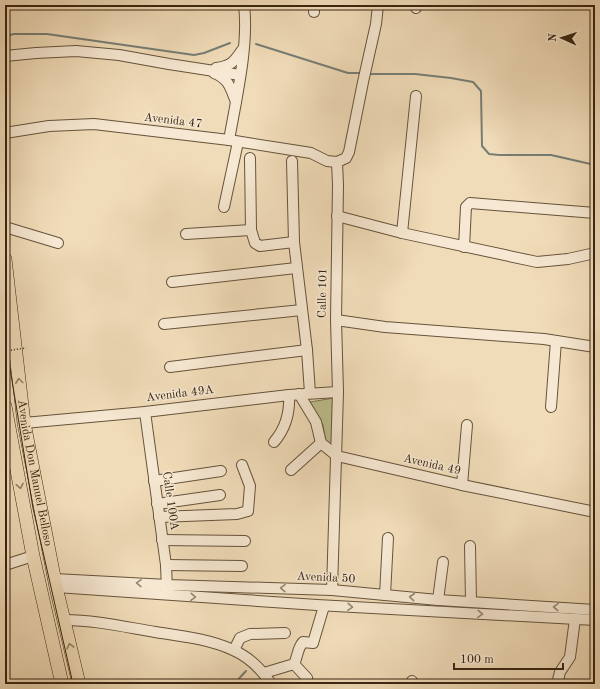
<svg xmlns="http://www.w3.org/2000/svg" width="600" height="689" viewBox="0 0 600 689" font-family="'Old Standard TT',serif">
<style>
.green{fill:#bdbf8d;stroke:#7a724f}
.lines{fill:none;stroke-linecap:round;stroke-linejoin:round}
.stream{stroke:#767e76;stroke-width:2}
.minor-casing{stroke:#66533b;stroke-width:12}
.major-casing{stroke:#382511;stroke-width:14}
.minor{stroke:#f6e8d2;stroke-width:10}
.major{stroke:#f1dcb9;stroke-width:13}
.tram{stroke:#382511;stroke-width:1}
.path-bridge{stroke:#382511;stroke-width:1.5;stroke-dasharray:1 2;stroke-linecap:butt}
.oneway{stroke:#948065}
.oneway2{stroke:#978672}
.labels{text-anchor:middle;dominant-baseline:central;stroke-width:3;stroke-linejoin:round;paint-order:stroke}
.street-label{font-size:12px;fill:#382511;stroke:#f6e8d2}
</style>
<rect width="100%" height="100%" fill="#f1dcb9"/>
<filter id="stains"><feTurbulence type="fractalNoise" baseFrequency=".005" numOctaves="4"/><feColorMatrix values="0 0 0 0 .2 0 0 0 0 .09 0 0 0 0 .02 0 0 0 .5 -.17"/></filter>
<radialGradient id="worn" r=".72"><stop offset=".6" stop-color="#630" stop-opacity="0"/><stop offset="1" stop-color="#630" stop-opacity=".3"/></radialGradient>
<path class="green" d="M334,398l-1,47 -7,-1 -3,-19 -13,-23z"/>
<g class="lines">
<g class="stream">
<path d="M5,36l9,-2h33l147,21 10,-2 26,-10"/>
<path d="M256,44l92,29h13"/>
<path d="M369,74h46l36,4 22,4 8,9 1,55 7,8 10,1h52l44,10"/>
<path d="M234,684l12,-13"/>
</g>
<defs>
<g id="minor">
<path d="M416,8l1,-3"/>
<path d="M314,12v-7"/>
<path d="M5,56l31,-3 40,-2 43,4 50,9 71,11"/>
<path d="M216,68c15,-2 18,-6 26,-18"/>
<path d="M214,73c15,6 16,14 22,29"/>
<path d="M5,133l44,-7 45,-2 135,16 63,10 19,3 16,8 10,1 9,-4 3,-6 14,-70 13,-58 2,-19"/>
<path d="M229,140c7,-40 20,-95 15,-135"/>
<path d="M250,158l1,72 4,13 5,3 34,-4"/>
<path d="M292,161l2,81 13,108 3,43"/>
<path d="M224,207l14,-65"/>
<path d="M337,216l65,17 135,29 31,-3 27,-6"/>
<path d="M5,227l53,16"/>
<path d="M402,233l14,-137"/>
<path d="M186,234l65,-4"/>
<path d="M464,247l2,-40 4,-4 125,10"/>
<path d="M172,282l124,-14"/>
<path d="M336,320l49,7 159,12 51,8"/>
<path d="M164,324l138,-14"/>
<path d="M170,367l137,-17"/>
<path d="M299,394l17,28 5,21 16,13 125,29 133,27"/>
<path d="M551,407l5,-66"/>
<path d="M145,412l21,153 1,25"/>
<path d="M24,423l121,-11 144,-17 49,-3"/>
<path d="M274,442c12,-14 16,-30 15,-47"/>
<path d="M291,470l30,-27"/>
<path d="M154,481l67,-10"/>
<path d="M462,485l5,-60"/>
<path d="M157,504l63,-9"/>
<path d="M159,517l78,-3 11,-3 2,-25 -8,-21"/>
<path d="M162,540l83,1"/>
<path d="M470,546l1,56"/>
<path d="M5,565l28,-9"/>
<path d="M166,565l76,1"/>
<path d="M54,579l114,6 164,5 106,10 157,10"/>
<path d="M56,587l261,18 278,15"/>
<path d="M332,590l6,-198 -2,-72 2,-135 -1,-23"/>
<path d="M385,595l3,-57"/>
<path d="M438,600l5,-38"/>
<path d="M64,620c31,0 61,7 91,12 26,4 54,7 78,18 16,7 29,20 38,34"/>
<path d="M234,650l6,-12 10,-4 35,-1"/>
<path d="M294,664l13,14 -3,6"/>
<path d="M264,673l30,-9c4,-8 3,-15 9,-22l10,1 11,-37"/>
<path d="M412,681l1,3"/>
<path d="M557,684l3,-12 10,-15 5,-38"/>
</g>
<g id="major">
<path id="s1" d="M5,259l19,164 32,164 23,97"/>
<path d="M5,406l28,150 29,128"/>
</g>
</defs>
<use href="#minor" class="minor-casing"/>
<use href="#major" class="major-casing"/>
<use href="#minor" class="minor"/>
<use href="#major" class="major"/>
<path class="tram" d="M5,338l28,170 40,176"/>
<path class="path-bridge" d="M5,351l21,-3"/>
</g>
<defs><path id="oneway-chevron" d="M-2-3.5L2.5 0L-2 3.5" fill="none" stroke-width="1.6" stroke-linecap="round" stroke-linejoin="round"/></defs>
<g class="oneway">
<use href="#oneway-chevron" transform="translate(19 381) rotate(-97)"/>
<use href="#oneway-chevron" transform="translate(20 486) rotate(79)"/>
<use href="#oneway-chevron" transform="translate(70 646) rotate(-104)"/>
</g>
<g class="oneway2">
<use href="#oneway-chevron" transform="translate(139 583) rotate(-177)"/>
<use href="#oneway-chevron" transform="translate(283 588) rotate(-178)"/>
<use href="#oneway-chevron" transform="translate(193 597) rotate(4)"/>
<use href="#oneway-chevron" transform="translate(412 597) rotate(-174)"/>
<use href="#oneway-chevron" transform="translate(350 607) rotate(3)"/>
<use href="#oneway-chevron" transform="translate(556 607) rotate(-177)"/>
<use href="#oneway-chevron" transform="translate(480 614) rotate(3)"/>
</g>
<g class="labels">
<g class="street-label">
<text transform="translate(173 121) rotate(7)">Avenida 47</text>
<text transform="translate(323 293) rotate(-89)">Calle 101</text>
<text transform="translate(180 394) rotate(-7)">Avenida 49A</text>
<text transform="translate(432 465) rotate(13)">Avenida 49</text>
<text stroke="none"><textPath href="#s1" startOffset="216">Avenida Don Manuel Belloso</textPath></text>
<text transform="translate(170 501) rotate(82)">Calle 100A</text>
<text transform="translate(326 578) rotate(3)">Avenida 50</text>
</g>
</g>
<rect width="600" height="689" fill="none" stroke="#f1dcb9" stroke-width="20"/>
<rect x="6" y="6" width="588" height="677" fill="none" stroke="#382511" stroke-width="2"/>
<rect x="10" y="10" width="580" height="669" fill="none" stroke="#382511"/>
<g transform="translate(562 38) rotate(273)" stroke="#f6e8d2" stroke-width="3" paint-order="stroke">
<path d="M0-3L7 15L0 10L-7 15Z" fill="#382511"/>
<text y="-6" font-size="11" font-weight="bold" text-anchor="middle" fill="#382511">N</text>
</g>
<path d="M454 663v6h109v-6" fill="none" stroke="#382511" stroke-width="2"/>
<text x="460" y="663" font-size="12" fill="#382511" stroke="#f6e8d2" stroke-width="3" paint-order="stroke">100 m</text>
<rect width="100%" height="100%" filter="url(#stains)"/>
<rect width="100%" height="100%" fill="url(#worn)"/>
</svg>
